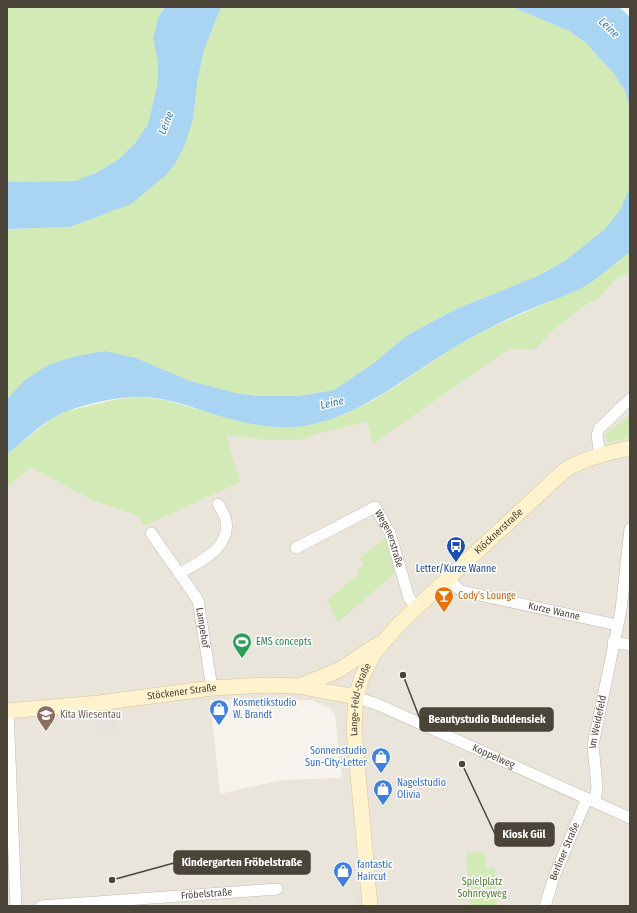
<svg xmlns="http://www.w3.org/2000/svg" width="637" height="913" viewBox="0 0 637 913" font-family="'Fira Sans Condensed',sans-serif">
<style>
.residential{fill:#eae5da;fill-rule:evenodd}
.green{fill:#d2eab5}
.parking{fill:#e5e3e0}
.water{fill:#a9d4f2}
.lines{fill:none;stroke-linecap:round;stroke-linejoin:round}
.street-casing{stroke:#c2bbae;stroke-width:12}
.secondary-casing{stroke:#d6c79b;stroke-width:16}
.street{stroke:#fff;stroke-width:11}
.secondary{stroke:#fff3cd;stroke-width:15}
.labels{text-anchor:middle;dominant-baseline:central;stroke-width:3;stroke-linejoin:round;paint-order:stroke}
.street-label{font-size:10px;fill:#4b4439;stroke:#fff}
.transit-label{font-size:10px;fill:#164399;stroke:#fff}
.food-label{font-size:10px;fill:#c56008;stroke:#fff;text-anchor:start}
.leisure-label{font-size:10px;fill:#27864d;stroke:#fff;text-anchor:start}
.shop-label{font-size:10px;fill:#366cbe;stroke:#fff;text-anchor:start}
.education-label{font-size:10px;fill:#785e54;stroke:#fff;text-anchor:start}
.park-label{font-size:10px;fill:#4a7f2a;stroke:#fff}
.water-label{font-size:11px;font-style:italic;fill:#2e7ab2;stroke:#fff}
.leader{fill:none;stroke:#4b4439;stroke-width:1.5}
.callout-dot{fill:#4b4439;stroke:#fff;stroke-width:1.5}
.callout{fill:#4b4439;stroke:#4b4439;stroke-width:1.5}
.callout-label{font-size:11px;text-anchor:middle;font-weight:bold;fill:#fff}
</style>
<rect width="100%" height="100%" fill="#f6f3ec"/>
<path class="residential" d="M630,272v634h-623v-419l24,-21 61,34 46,16 6,10 82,-91 39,5h35l24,-8 43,-10 6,22 136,-95 26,1 17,-19 36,-28 8,-2 18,-20zM241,699l70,1 18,8 6,6 7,64 -60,2 -62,14 -10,-94z"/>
<g class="green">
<path d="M7,7h158l-7,11 -5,20 5,26 -1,22 -9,38 -13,19 -16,16 -21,13 -23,9 -68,1z"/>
<path d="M221,7h292l56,24 16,11 29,32 11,17 5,17 -1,87 -9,15 -15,19 -39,31 -26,15 -84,34 -50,27 -32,27 -40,27 -36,6h-40l-22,-3 -46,-12 -86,-30 -32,6 -56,33 -9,9v-170l63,-2 44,-17 83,-127 7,-33z"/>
<path d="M630,252v20l-16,9 -18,20 -8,2 -36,28 -17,19 -26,-1 -136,95 -6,-22 -43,10 -24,8h-35l-39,-5 14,47 -96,44 -6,-10 -46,-16 -61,-33 -24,20v-33l43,-34 17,-9 51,-12 22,-2 25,3 71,20 35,7 51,-5 23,-8 27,-13 23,-14 59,-40 36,-19 90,-40 25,-16z"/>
<path d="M630,415v22l-22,6 -3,-8z"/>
<path d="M387,536l8,37 -57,49 -11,-21 32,-28 -2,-2 7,-7 -4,-5z"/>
<path d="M485,852l1,17 9,-1 2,38h-27l-4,-53z"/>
</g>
<g class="parking">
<path d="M114,711l2,22 -17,2 -2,-23z"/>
<path d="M363,891l1,15h-7l-1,-10z"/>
</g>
<g class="water">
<path d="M165,7h56l-17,43 -7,33 -4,36 -9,28 -9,17 -9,11 -35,29 -61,23 -63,2v-47l68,-1 23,-9 21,-13 16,-16 13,-19 9,-38 1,-22 -5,-26 5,-20z"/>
<path d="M513,7h106l11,10v91l-5,-17 -11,-17 -29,-32 -16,-11z"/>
<path d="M630,188v64c-16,12 -32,27 -50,37 -20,9 -41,16 -61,25 -18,8 -35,17 -52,26 -55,30 -101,76 -164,86 -33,5 -68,-5 -99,-15 -20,-7 -42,-14 -64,-14 -26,0 -67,8 -90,23 -15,9 -28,23 -43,34v-55l18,-19 23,-15 24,-8 32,-6 32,7 54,23 46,12 22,3h40l36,-6 40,-27 32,-27 50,-27 84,-34 26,-15 39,-31 15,-19z"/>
</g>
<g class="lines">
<defs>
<g id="street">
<path d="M600,455l-3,-19 2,-7 31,-30"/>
<path id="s1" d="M151,533l47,67 14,88"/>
<path id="s2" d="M296,548l79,-41 15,26 19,65 7,9"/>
<path d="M179,574c19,-12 52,-25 47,-53 -1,-6 -5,-12 -8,-17"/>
<path id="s3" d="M448,579l13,12 156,34"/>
<path d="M613,642l17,3"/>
<path id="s4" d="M356,697l23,8 251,113"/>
<path d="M8,711l8,195"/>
<path id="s5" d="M595,802l2,-15 -4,-42 28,-135 9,-81"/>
<path id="s6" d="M41,906l236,-17"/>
<path id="s7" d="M545,906l9,-29 33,-79"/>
</g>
<g id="secondary">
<path d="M300,686l39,-16 38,-25"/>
<path id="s8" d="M7,711l92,-8 113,-15 55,-3 30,1 59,11"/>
<path id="s9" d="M370,906l-16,-176 2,-33 6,-20 12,-24 25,-29 166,-154c20,-12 42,-17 65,-22"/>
</g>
</defs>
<use href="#street" class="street-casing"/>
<use href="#secondary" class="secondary-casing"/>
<use href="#street" class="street"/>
<use href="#secondary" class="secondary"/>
</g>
<defs>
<symbol id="bus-pin" viewBox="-11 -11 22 30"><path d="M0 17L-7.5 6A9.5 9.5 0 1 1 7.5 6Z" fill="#1a4fb4" stroke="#fff"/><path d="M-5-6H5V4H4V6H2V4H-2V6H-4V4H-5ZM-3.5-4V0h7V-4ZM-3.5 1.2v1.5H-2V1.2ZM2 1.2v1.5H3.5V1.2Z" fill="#fff"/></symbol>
<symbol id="bar-pin" viewBox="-11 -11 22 30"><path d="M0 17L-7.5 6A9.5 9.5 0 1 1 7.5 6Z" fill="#e8710a" stroke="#fff"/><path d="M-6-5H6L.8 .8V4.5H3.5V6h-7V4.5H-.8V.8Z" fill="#fff"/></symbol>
<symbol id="stadium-pin" viewBox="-11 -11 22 30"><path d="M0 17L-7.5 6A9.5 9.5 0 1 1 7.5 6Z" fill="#2e9e5b" stroke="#fff"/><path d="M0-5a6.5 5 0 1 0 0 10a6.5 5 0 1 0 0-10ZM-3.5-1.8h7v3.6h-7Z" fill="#fff"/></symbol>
<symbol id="shop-pin" viewBox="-11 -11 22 30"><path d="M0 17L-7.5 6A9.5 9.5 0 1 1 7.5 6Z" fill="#3f7fe0" stroke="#fff"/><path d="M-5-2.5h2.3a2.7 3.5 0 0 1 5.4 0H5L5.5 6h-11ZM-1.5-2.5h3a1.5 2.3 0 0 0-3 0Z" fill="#fff"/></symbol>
<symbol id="school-pin" viewBox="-11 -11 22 30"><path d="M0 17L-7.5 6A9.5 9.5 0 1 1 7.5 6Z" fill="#8d6e63" stroke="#fff"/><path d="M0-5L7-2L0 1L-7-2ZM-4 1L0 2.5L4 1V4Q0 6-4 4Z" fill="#fff"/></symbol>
</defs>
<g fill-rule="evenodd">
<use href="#bus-pin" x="445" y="535" width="22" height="30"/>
<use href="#bar-pin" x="433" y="585" width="22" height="30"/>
<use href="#stadium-pin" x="231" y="631" width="22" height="30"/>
<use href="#shop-pin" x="208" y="698" width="22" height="30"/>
<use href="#school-pin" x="35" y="704" width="22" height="30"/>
<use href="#shop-pin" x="370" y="746" width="22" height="30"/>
<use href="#shop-pin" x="372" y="778" width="22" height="30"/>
<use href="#shop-pin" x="332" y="860" width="22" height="30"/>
</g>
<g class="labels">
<g class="street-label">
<text stroke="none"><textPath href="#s9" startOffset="432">Klöcknerstraße</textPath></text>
<text stroke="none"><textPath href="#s2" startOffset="124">Wegenerstraße</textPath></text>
<text stroke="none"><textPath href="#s3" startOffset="113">Kurze Wanne</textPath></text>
<text stroke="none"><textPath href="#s1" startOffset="110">Lampehof</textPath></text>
<text stroke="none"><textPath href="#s8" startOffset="176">Stöckener Straße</textPath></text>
<text stroke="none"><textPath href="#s9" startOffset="208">Lange-Feld-Straße</textPath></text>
<text stroke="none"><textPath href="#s5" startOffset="81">Im Weidefeld</textPath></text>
<text stroke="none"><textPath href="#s4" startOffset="150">Koppelweg</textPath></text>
<text stroke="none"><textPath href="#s7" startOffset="58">Berliner Straße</textPath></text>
<text stroke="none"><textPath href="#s6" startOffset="166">Fröbelstraße</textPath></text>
</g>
<g class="transit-label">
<text x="456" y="569">Letter/Kurze Wanne</text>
</g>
<g class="food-label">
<text x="458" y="596">Cody's Lounge</text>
</g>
<g class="leisure-label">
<text x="256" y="642">EMS concepts</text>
</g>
<g class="shop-label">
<text x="233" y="703">Kosmetikstudio<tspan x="233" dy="12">W. Brandt</tspan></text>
<text x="367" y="751" text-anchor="end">Sonnenstudio<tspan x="367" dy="12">Sun-City-Letter</tspan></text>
<text x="397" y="783">Nagelstudio<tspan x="397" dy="12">Olivia</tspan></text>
<text x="357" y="865">fantastic<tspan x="357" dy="12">Haircut</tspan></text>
</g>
<g class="education-label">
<text x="60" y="715">Kita Wiesentau</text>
</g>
<g class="park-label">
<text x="482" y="882">Spielplatz<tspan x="482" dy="12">Sohnreyweg</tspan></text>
</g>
<g class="water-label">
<text transform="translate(609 28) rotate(44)">Leine</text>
<text transform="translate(166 123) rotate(-68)">Leine</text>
<text transform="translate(332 403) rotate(-13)">Leine</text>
</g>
</g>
<path class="leader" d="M403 675L420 719M462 764L495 834M112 880L174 863"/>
<g class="callout-dot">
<circle cx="403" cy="675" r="4"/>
<circle cx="462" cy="764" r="4"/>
<circle cx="112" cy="880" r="4"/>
</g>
<g class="callout">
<rect x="420" y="708" width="133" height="23" rx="4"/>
<rect x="495" y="823" width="59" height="23" rx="4"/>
<rect x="174" y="851" width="136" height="23" rx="4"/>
</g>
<g class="callout-label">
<text x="487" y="723">Beautystudio Buddensiek</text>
<text x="524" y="838">Kiosk Gül</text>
<text x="242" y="866">Kindergarten Fröbelstraße</text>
</g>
<rect width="637" height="913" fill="none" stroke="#4b4439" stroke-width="16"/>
</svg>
